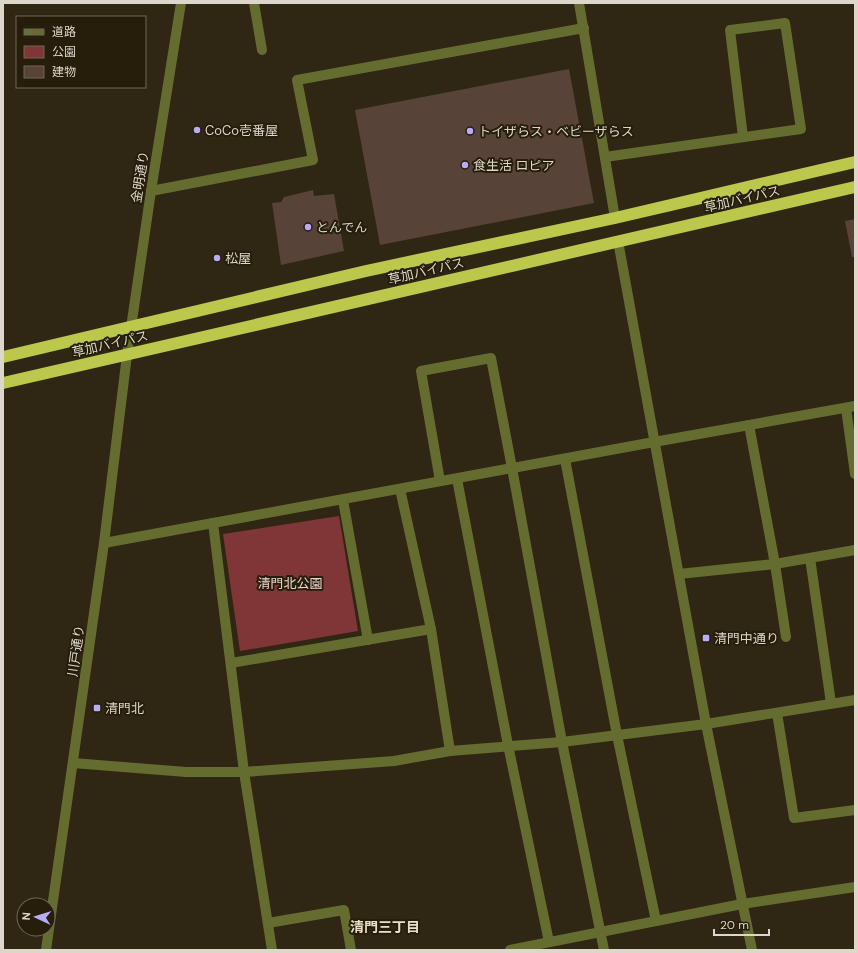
<svg xmlns="http://www.w3.org/2000/svg" width="858" height="953" viewBox="0 0 858 953" font-family="'DM Sans','Noto Sans JP',sans-serif">
<style>
.green{fill:#803636}
.building{fill:#574337}
.lines{fill:none;stroke-linecap:round;stroke-linejoin:round}
.minor{stroke:#656c30;stroke-width:10}
.highway{stroke:#bbc84b;stroke-width:12}
.poi-dot{fill:#b6acf8;stroke:#261d0a;stroke-width:1.5}
.labels{text-anchor:middle;dominant-baseline:central;stroke-width:4;stroke-linejoin:round;paint-order:stroke}
.poi-label{font-size:13px;fill:#ddd7cb;stroke:#261d0a;text-anchor:start}
.street-label{font-size:13px;fill:#ddd7cb;stroke:#261d0a}
.park-label{font-size:13px;fill:#eed2d0;stroke:#261d0a}
.neighbourhood-label{font-size:14px;font-weight:bold;fill:#e9ddc5;stroke:#261d0a}
</style>
<rect width="100%" height="100%" fill="#302614"/>
<path class="green" d="M339,516l19,115 -118,20 -17,-117z"/>
<g class="building">
<path d="M569,69l25,134 -214,42 -25,-135z"/>
<path d="M313,190l1,6 20,-2 10,57 -63,14 -9,-62 9,-1 3,-5z"/>
<path d="M855,219v38h-3l-7,-36z"/>
</g>
<g class="lines">
<g class="minor">
<path d="M254,3l8,47"/>
<path d="M579,3l36,215"/>
<path d="M605,157l196,-28 -16,-106 -55,7 13,107"/>
<path d="M151,191l162,-31 -16,-80 287,-52"/>
<path d="M618,241l88,483 46,226"/>
<path d="M846,408l9,66"/>
<path d="M749,425l26,139 11,73"/>
<path d="M565,459l52,276 39,186"/>
<path d="M457,479l51,266 41,197"/>
<path d="M440,481l-19,-110 70,-13 21,110 50,274 42,208"/>
<path d="M400,489l31,140 19,122"/>
<path d="M343,500l25,140"/>
<path d="M213,523l31,249 28,178"/>
<path d="M104,543l550,-101 201,-36"/>
<path d="M810,558l21,145"/>
<path d="M679,574l96,-10 80,-14"/>
<path d="M231,663l200,-34"/>
<path d="M777,713l17,105 61,-8"/>
<path d="M73,763l113,9h58l150,-11 56,-10 112,-9 144,-18 149,-24"/>
<path d="M268,923l76,-13 7,40"/>
<path d="M46,950l58,-407 23,-188 24,-164 30,-188"/>
<path d="M510,950l232,-46 113,-17"/>
</g>
<g class="highway">
<path d="M3,357l363,-86 249,-53 240,-56"/>
<path d="M3,383l852,-196"/>
</g>
</g>
<g class="poi-dot">
<circle cx="197" cy="130" r="4"/>
<circle cx="470" cy="131" r="4"/>
<circle cx="465" cy="165" r="4"/>
<circle cx="308" cy="227" r="4"/>
<circle cx="217" cy="258" r="4"/>
<rect x="702" y="634" width="8" height="8" rx="2"/>
<rect x="93" y="704" width="8" height="8" rx="2"/>
</g>
<g class="labels">
<g class="poi-label">
<text x="205" y="130">CoCo壱番屋</text>
<text x="478" y="131">トイザらス・ベビーザらス</text>
<text x="473" y="165">食生活 ロピア</text>
<text x="316" y="227">とんでん</text>
<text x="225" y="258">松屋</text>
<text x="714" y="638">清門中通り</text>
<text x="105" y="708">清門北</text>
</g>
<g class="street-label">
<text transform="translate(140 177) rotate(-81)">金明通り</text>
<text transform="translate(742 199) rotate(-13)">草加バイパス</text>
<text transform="translate(426 271) rotate(-13)">草加バイパス</text>
<text transform="translate(110 344) rotate(-13)">草加バイパス</text>
<text transform="translate(76 651) rotate(-82)">川戸通り</text>
</g>
<g class="park-label">
<text x="290" y="583">清門北公園</text>
</g>
<g class="neighbourhood-label">
<text x="385" y="927">清門三丁目</text>
</g>
</g>
<rect width="858" height="953" fill="none" stroke="#ddd7cb" stroke-width="8"/>
<rect x="16" y="16" width="130" height="72" fill="#261d0a" stroke="#6f6757"/>
<rect x="24" y="29" width="20" height="6" fill="#656c30" stroke="#6f6757"/>
<text x="52" y="36" font-size="12" fill="#ddd7cb">道路</text>
<rect x="24" y="46" width="20" height="12" fill="#803636" stroke="#6f6757"/>
<text x="52" y="56" font-size="12" fill="#ddd7cb">公園</text>
<rect x="24" y="66" width="20" height="12" fill="#574337" stroke="#6f6757"/>
<text x="52" y="76" font-size="12" fill="#ddd7cb">建物</text>
<g transform="translate(36 917) rotate(274)"><circle r="19" fill="#261d0a" stroke="#6f6757"/>
<path d="M0-3L7 15L0 10L-7 15Z" fill="#b6acf8"/>
<text y="-6" font-size="11" font-weight="bold" text-anchor="middle" fill="#ddd7cb">N</text>
</g>
<path d="M714 929v6h55v-6" fill="none" stroke="#ddd7cb" stroke-width="2"/>
<text x="720" y="929" font-size="12" fill="#ddd7cb" stroke="#261d0a" stroke-width="3" paint-order="stroke">20 m</text>
</svg>
